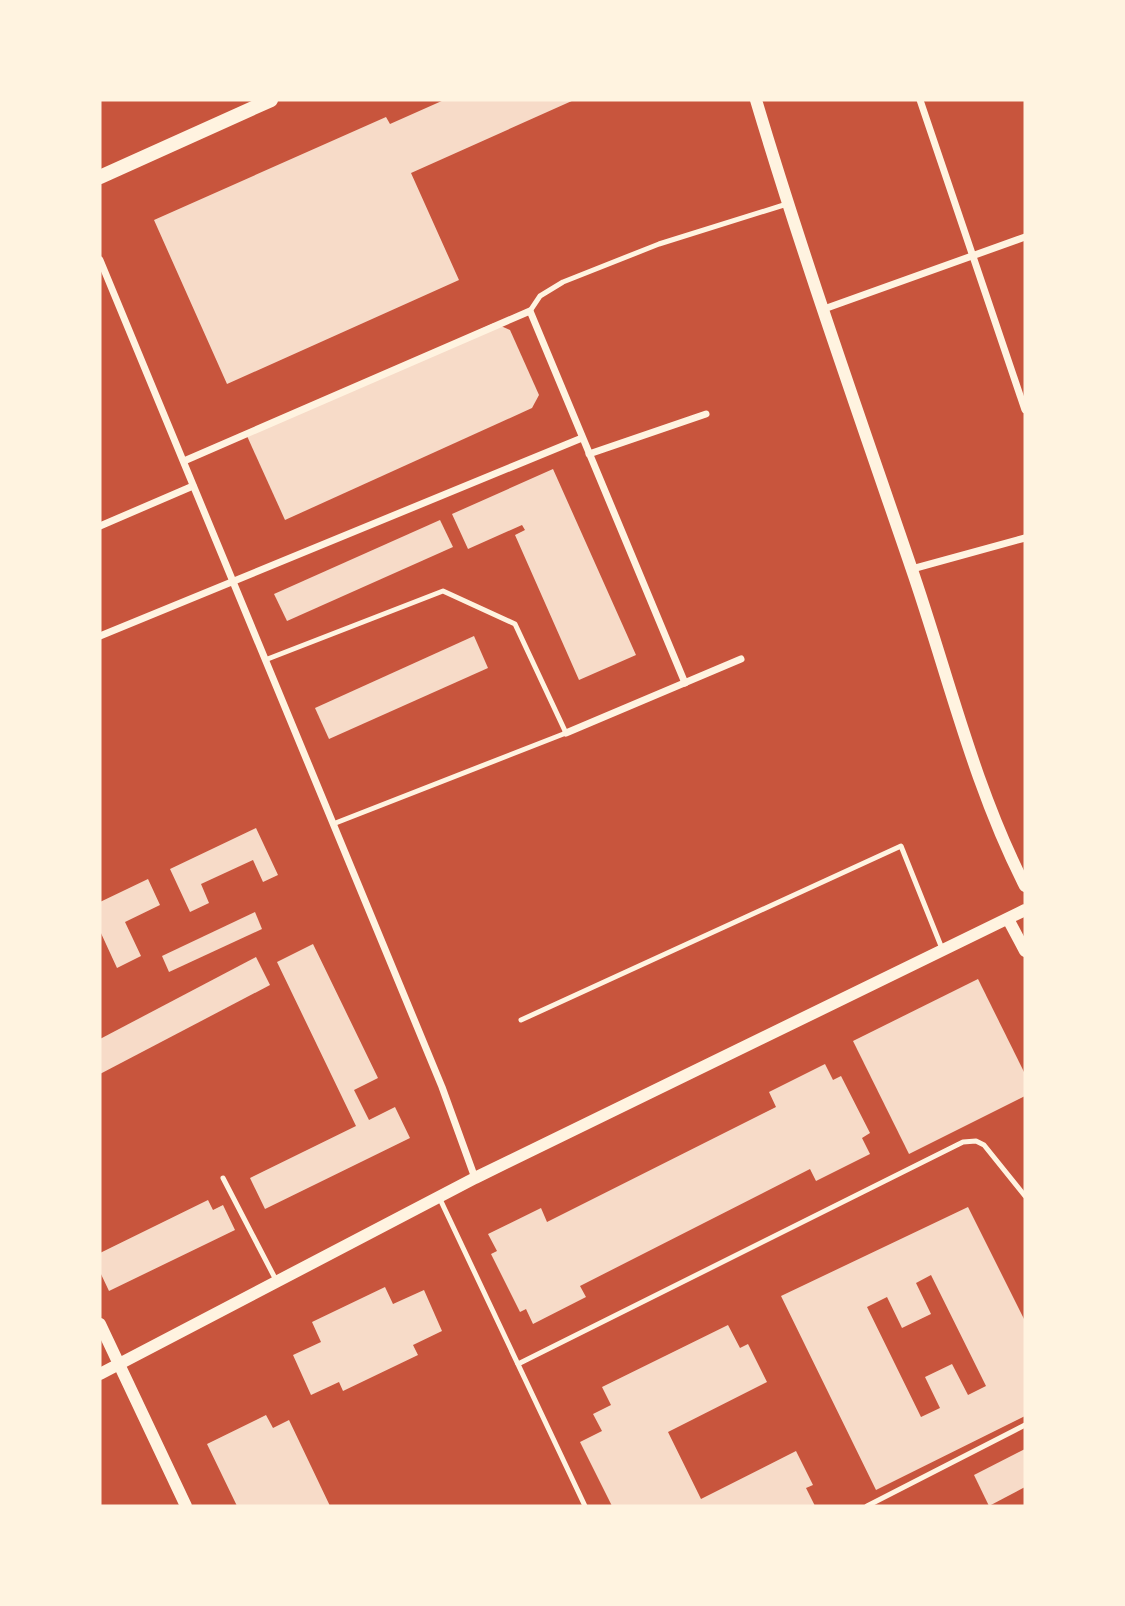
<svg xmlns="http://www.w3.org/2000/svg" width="1125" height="1606" viewBox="0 0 1125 1606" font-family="'DejaVu Sans',sans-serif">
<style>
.building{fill:#f7dbc8;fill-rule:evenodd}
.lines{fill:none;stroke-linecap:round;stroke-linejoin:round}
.service{stroke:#fff3e0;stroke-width:5}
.minor{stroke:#fff3e0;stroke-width:7}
.tertiary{stroke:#fff3e0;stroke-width:12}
.secondary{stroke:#fff3e0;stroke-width:14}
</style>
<rect width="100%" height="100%" fill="#c8553d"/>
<g class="building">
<path d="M444,100h130l-163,73 48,107 -232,104 -73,-164 232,-103 4,7z"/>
<path d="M494,323l16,7 29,65 -7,13 -247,112 -38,-84z"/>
<path d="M553,469l83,186 -57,25 -64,-145 10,-5 -3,-5 -54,24 -16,-35z"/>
<path d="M440,520l13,27 -166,74 -13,-27z"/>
<path d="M474,636l14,32 -159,71 -14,-31z"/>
<path d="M256,828l22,47 -15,7 -10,-22 -52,24 8,19 -19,9 -20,-43z"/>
<path d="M148,879l12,26 -35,17 16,34 -24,12 -17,-37v-29z"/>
<path d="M255,912l7,17 -93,43 -7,-16z"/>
<path d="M313,944l65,134 -24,12 15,30 26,-13 15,31 -145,71 -15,-31 106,-52 -79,-164z"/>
<path d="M256,957l14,28 -170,89v-35z"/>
<path d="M978,979l47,95v22l-116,58 -56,-113z"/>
<path d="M825,1064l8,16 8,-4 29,57 -8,5 8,16 -54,27 -6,-12 -230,117 6,11 -53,27 -7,-15 -6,3 -29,-58 6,-3 -9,-17 53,-26 6,14 229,-115 -7,-15z"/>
<path d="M208,1200l5,10 10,-5 12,25 -126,61 -9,-19v-19z"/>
<path d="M968,1207l57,114v95l-149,74 -95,-194zM931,1275l55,111 -18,9 -16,-31 -27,13 15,31 -19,9 -54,-110 20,-10 15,31 29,-14 -15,-31z"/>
<path d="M385,1287l8,17 31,-14 18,41 -29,14 5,10 -75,36 -4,-9 -28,13 -18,-40 28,-13 -9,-20z"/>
<path d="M728,1325l12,23 8,-4 19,38 -99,50 33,67 95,-48 17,34 -7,3 9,18h-203l-32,-64 22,-11 -9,-17 18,-9 -9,-18z"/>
<path d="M266,1415l7,13 16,-8 41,86h-93l-30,-62z"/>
<path d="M1025,1449v38l-36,19 -15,-31z"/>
</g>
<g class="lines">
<g class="service">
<path d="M530,311l10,-15 23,-14 96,-38 128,-40"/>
<path d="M265,660l178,-69 72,33 51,109 -233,91"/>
<path d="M521,1020l380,-174 42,105"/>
<path d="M223,1178l54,104"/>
<path d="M439,1197l146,309"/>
<path d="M518,1364l445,-222 13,-1 8,4 41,51"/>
<path d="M867,1506l158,-81"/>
</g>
<g class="minor">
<path d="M920,100l105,310"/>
<path d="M100,260l342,827 33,91"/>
<path d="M824,309l201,-72"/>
<path d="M589,454l117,-40"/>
<path d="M184,461l346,-150 155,372"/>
<path d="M100,526l93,-40"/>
<path d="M912,569l113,-31"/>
<path d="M100,636l482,-198"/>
<path d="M566,733l175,-74"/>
</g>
<g class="tertiary">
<path d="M756,100c47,157 102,312 155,467 37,107 62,217 114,319"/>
<path d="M1008,919l17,32"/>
<path d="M100,1324l86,182"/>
<path d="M100,1374l375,-196 550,-268"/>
</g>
<path class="secondary" d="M100,177l171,-77"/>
</g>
<rect width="1125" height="1606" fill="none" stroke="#fff3e0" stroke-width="203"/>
</svg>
